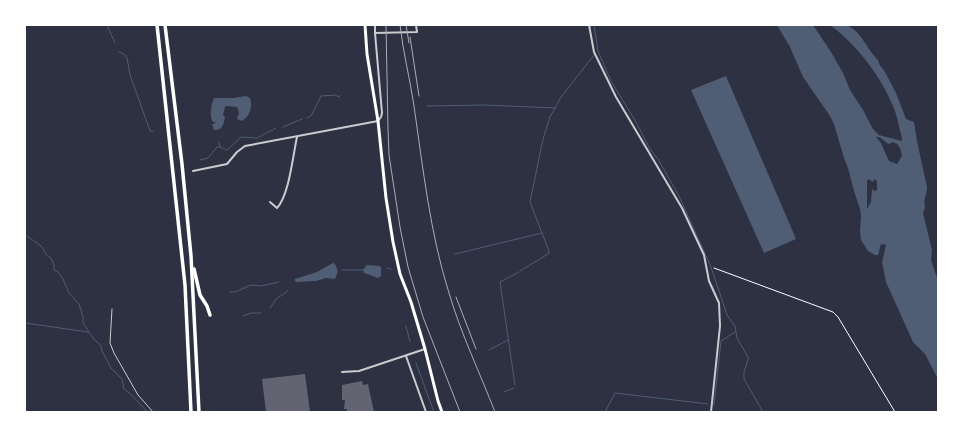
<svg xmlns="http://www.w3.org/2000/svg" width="963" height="437" viewBox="0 0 963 437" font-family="'Exo 2',sans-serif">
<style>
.water{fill:#4f5d75;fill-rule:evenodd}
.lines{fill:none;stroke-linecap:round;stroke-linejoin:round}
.stream{stroke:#4f5d75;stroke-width:1}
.building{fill:#626471}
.path{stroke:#fff;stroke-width:1}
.service{stroke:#caccd0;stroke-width:1}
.minor{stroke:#caccd0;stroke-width:2}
.primary{stroke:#fff;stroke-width:3}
.motorway{stroke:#fff;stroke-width:3.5}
.rail{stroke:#abadb3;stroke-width:1}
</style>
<rect width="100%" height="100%" fill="#2d3142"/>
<g class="water">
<path d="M777,25h36l18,27 12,21 7,17 13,20 10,19 6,6 23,6v-3c-3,-9 -4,-19 -7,-27 -13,-34 -37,-65 -65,-86 4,0 11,-1 16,0 15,5 21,25 32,35l1,4 6,8 11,21 10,26 8,3 3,19 10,46c0,5 -1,7 -2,11 -2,6 2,8 -2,15l9,37 -1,10 7,21v98l-13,-25 -12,-12 -27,-60 -4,-20 4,-17 -5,-1 -3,11h-3l-7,-4 -7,-11 -1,-9 1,-15 -1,-7 -6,-18 -6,-23 -4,-10 -10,-34 -4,-8 -27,-39 -13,-30zM876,137c6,-1 8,5 13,7l4,-2 4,2 3,4 2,8 -5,8 -8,-3 -8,-18zM874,179l3,2v9l-2,1 -3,-2 -1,13 -4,7v-28l1,-2 5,3z"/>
<path d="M726,76l70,163 -32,14 -73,-163z"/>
<path d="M246,96l4,2c3,9 0,18 -8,23l-5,-2 2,-6 -2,-6 -11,-1 -1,1 -2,8 2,2c-1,7 -3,14 -11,13l-2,-6h2l2,-2h-3c-4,-6 -2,-17 1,-24h19z"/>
<path d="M333,263l2,1 3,7 -3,8 -9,-1 -10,3 -20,1 -1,-1v-2l3,-1 19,-6z"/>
<path d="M367,265l13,1 1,2v8l-3,2 -14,-5 -1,-3z"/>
</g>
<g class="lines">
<g class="stream">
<path d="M107,25l8,18"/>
<path d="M594,25l4,26 13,30 25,41 14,27 8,10 21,37 32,71 16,48 8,11 2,12 11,19v3l-4,12v7l19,33"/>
<path d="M119,52l5,2 3,4 3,17 19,53 1,3h3"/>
<path d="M427,106l58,-1 71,3"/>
<path d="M307,118l4,-2 10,-20 15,-1 2,2 2,-1"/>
<path d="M283,127l19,-8"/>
<path d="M219,142l1,5"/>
<path d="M200,160l8,-2 9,-11h3l7,3 14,-13 16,1 19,-10"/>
<path d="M25,235c5,3 12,8 16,11 5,5 2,8 10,12l3,7v5l4,2 5,7 6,14 10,11 4,13v6l10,15 8,8 1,5 9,17 11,11 2,10c9,6 16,15 23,23"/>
<path d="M455,254l87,-21"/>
<path d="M387,268l4,1"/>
<path d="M342,270h21"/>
<path d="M520,271l28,-17 1,-3 -19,-49 13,-63 7,-22 11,-20 33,-42"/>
<path d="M230,292h5l16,-7 10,1 18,-4"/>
<path d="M270,308l6,-9 9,-6 3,-3"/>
<path d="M243,316l8,-3h10"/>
<path d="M25,323l63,9"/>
<path d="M406,326l4,16"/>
<path d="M489,350l19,-10"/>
<path d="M416,363l18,49"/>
<path d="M515,385l-15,-103 19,-10"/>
<path d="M504,392l10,-4"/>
<path d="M714,405l7,-64 14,-9"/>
<path d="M605,412l10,-19 93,11"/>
</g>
</g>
<g class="building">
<path d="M305,374l5,38h-44l-4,-33z"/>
<path d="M362,381l1,4 5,-1 6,28h-27v-3h-3l1,-9h-3v-15z"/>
</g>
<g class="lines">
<path class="path" d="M714,268l119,44 5,5 57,95"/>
<path class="service" d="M112,309l-2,34 4,10 24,42 15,17"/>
<g class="minor">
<path d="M589,25l5,27 22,45 66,111 22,47 5,26 10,22 1,23 -9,86"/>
<path d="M375,33v-8"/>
<path d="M193,171l34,-7 10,-12 8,-6 133,-25 3,-4 1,-4 -7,-80 42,-1 -1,-7"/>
<path d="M270,202l7,6c12,-12 16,-53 20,-71"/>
<path d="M406,356l20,56"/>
<path d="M342,372l17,-1 66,-22"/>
</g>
<path class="primary" d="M365,25l2,29 11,67 8,77 7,44 7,32 11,28 14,47 13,52 4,11"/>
<g class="motorway">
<path d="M157,25l28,260 6,127"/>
<path d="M165,25l17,139 9,92 8,156"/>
<path d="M194,269l6,26 7,11 3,9"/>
</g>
<g class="rail">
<path d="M386,25l2,104 1,26 11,72 8,40 15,50 37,95"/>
<path d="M400,25c3,27 10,54 14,81 9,62 16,127 35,187 12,41 31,80 46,119"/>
<path d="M406,25l3,18"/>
<path d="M410,37l9,59"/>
<path d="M456,297l20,52"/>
</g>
</g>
<rect width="963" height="437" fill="none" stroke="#ffffff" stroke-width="52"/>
</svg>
